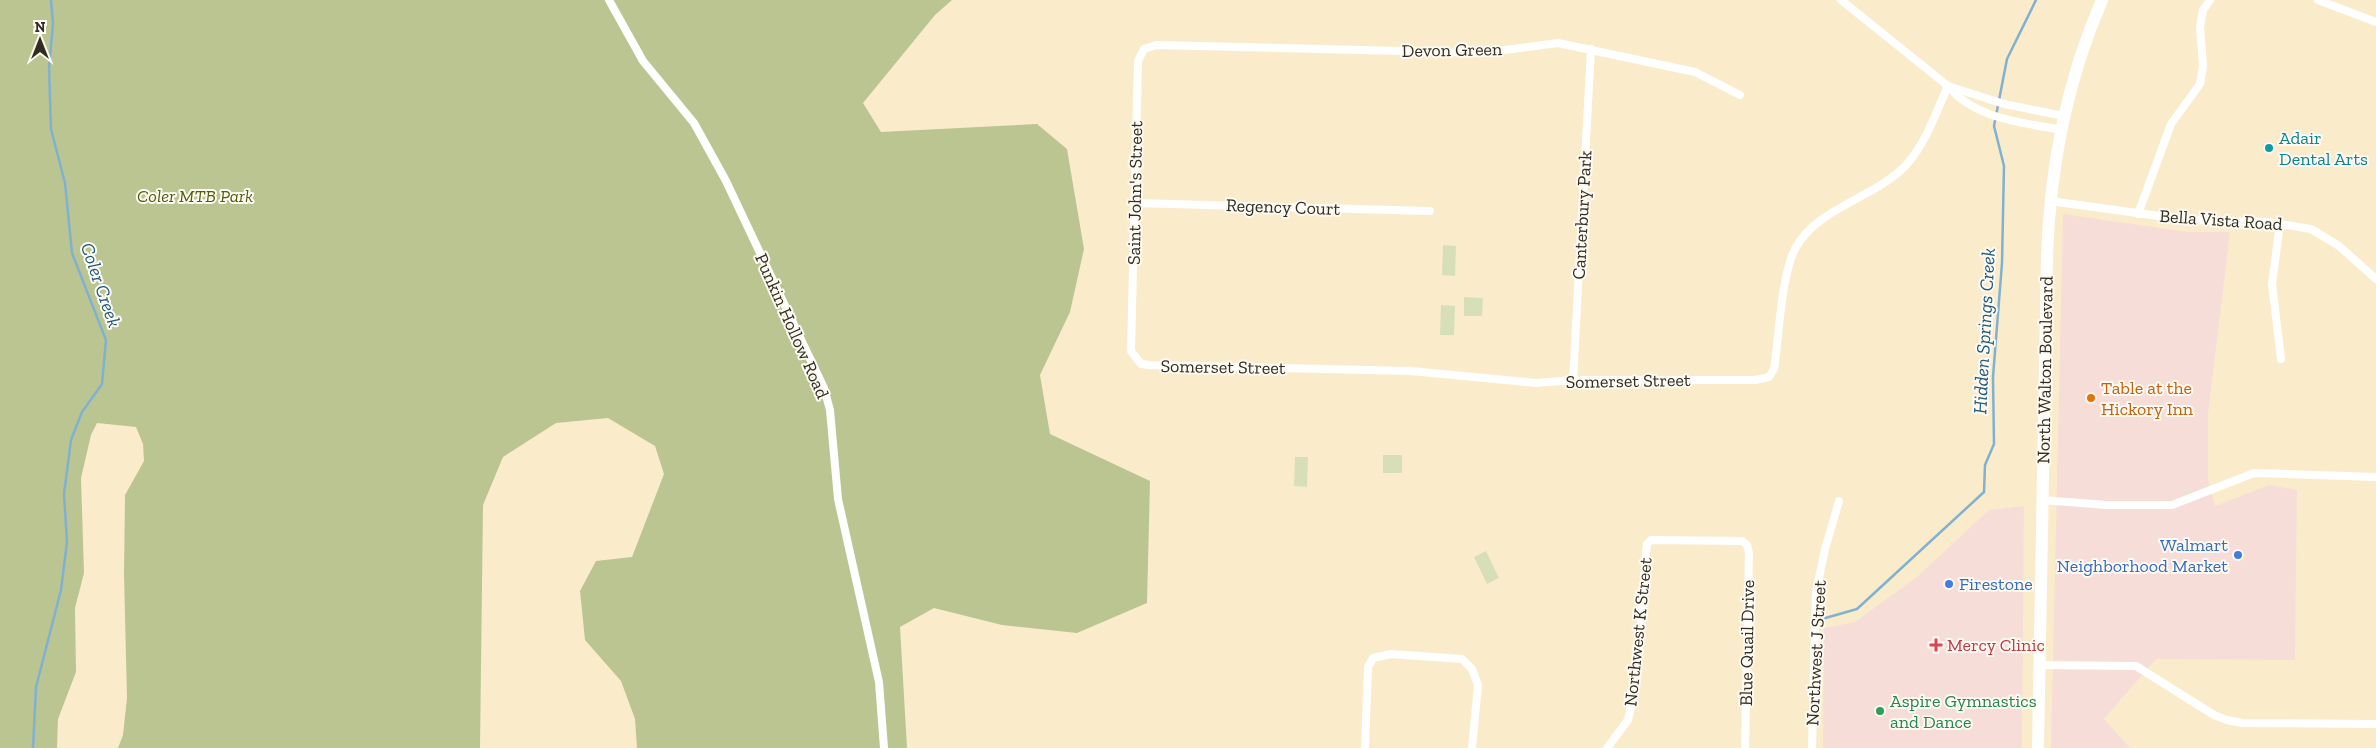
<svg xmlns="http://www.w3.org/2000/svg" width="2376" height="748" viewBox="0 0 2376 748" font-family="'Zilla Slab',serif">
<style>
.commercial{fill:#f7ddd7}
.green{fill:#d7dfb9}
.forest{fill:#bbc591}
.lines{fill:none;stroke-linecap:round;stroke-linejoin:round}
.stream{stroke:#80b1d1;stroke-width:2.5}
.street{stroke:#fff;stroke-width:8}
.primary{stroke:#fff;stroke-width:12}
.culture-dot{fill:#0f9aa8;stroke:#fdfaf4;stroke-width:2}
.food-dot{fill:#e8710a;stroke:#fdfaf4;stroke-width:2}
.shop-dot{fill:#3f7fe0;stroke:#fdfaf4;stroke-width:2}
.health-dot{fill:#e0444e;stroke:#fdfaf4;stroke-width:2}
.leisure-dot{fill:#2e9e5b;stroke:#fdfaf4;stroke-width:2}
.labels{text-anchor:middle;dominant-baseline:central;stroke-width:4;stroke-linejoin:round;paint-order:stroke}
.street-label{font-size:18px;fill:#322d20;stroke:#fdfaf4}
.culture-label{font-size:18px;fill:#0d838f;stroke:#fdfaf4;text-anchor:start}
.park-label{font-size:18px;font-style:italic;fill:#535c08;stroke:#fdfaf4}
.food-label{font-size:18px;fill:#c56008;stroke:#fdfaf4;text-anchor:start}
.shop-label{font-size:18px;fill:#366cbe;stroke:#fdfaf4;text-anchor:end}
.health-label{font-size:18px;fill:#be3a42;stroke:#fdfaf4;text-anchor:start}
.leisure-label{font-size:18px;fill:#27864d;stroke:#fdfaf4;text-anchor:start}
.water-label{font-size:19px;font-style:italic;fill:#205a7b;stroke:#fdfaf4}
</style>
<rect width="100%" height="100%" fill="#faeccb"/>
<g class="commercial">
<path d="M2063,214l124,18h43l-22,182v66l7,26 54,-21 28,5 -2,170 -139,-1 -52,60 26,29h-79z"/>
<path d="M2024,506l-2,242h-199l1,-120 31,-6 62,-45 72,-67z"/>
</g>
<g class="green">
<path d="M1443,245l13,1 -1,30 -13,-1z"/>
<path d="M1464,297l19,1 -1,18h-18z"/>
<path d="M1441,305l14,1 -1,29h-14z"/>
<rect x="1383" y="455" width="19" height="18"/>
<path d="M1295,457h13l-1,30 -13,-1z"/>
<path d="M1486,551l13,27 -12,6 -13,-27z"/>
</g>
<path class="forest" d="M0,0h952l-17,15 -72,88 18,29 156,-8 30,25 17,100 -14,63 -30,63 10,59 100,47 -3,122 -70,30 -75,-8 -68,-17 -34,19 7,121h-270l-2,-29 -14,-38 -36,-41 -5,-49 16,-30 36,-4 32,-83 -9,-28 -47,-28 -52,5 -53,34 -20,48 -3,243h-362l5,-13 4,-37 -3,-123 1,-80 19,-34 -1,-17 -7,-17 -39,-4 -6,12 -10,43 3,95 -9,35 1,64 -18,47 -1,29h-57z"/>
<g class="lines">
<g class="stream">
<path d="M1822,619l35,-10 127,-117 1,-27 9,-21 -1,-67 9,-114 2,-97 -10,-40 13,-67 29,-59"/>
<path d="M33,748l3,-61 25,-97 6,-48 -3,-48 7,-54 11,-28 20,-28 4,-44 -34,-87 -7,-70 -14,-54 -2,-62 4,-43 -2,-24"/>
</g>
<g class="street">
<path d="M609,0l34,61 51,62 32,58 98,207 6,22 8,89 41,183 5,66"/>
<path d="M1841,0l107,86c27,33 73,36 113,44"/>
<path d="M2318,0l58,22"/>
<path d="M1948,86l56,18 60,12"/>
<path d="M1740,95l-45,-23 -137,-29 -76,10 -326,-8 -12,4 -6,12 -7,290 10,13 8,1 262,6 125,12 37,-3h182l14,-3 5,-8c5,-32 7,-93 21,-120 22,-42 81,-51 112,-85 19,-21 29,-52 41,-78"/>
<path d="M2050,201l138,19 79,2 44,7 28,17 37,33"/>
<path d="M1135,203l295,8"/>
<path d="M2138,214l33,-90 29,-40 3,-18 -3,-39 3,-17 7,-10"/>
<path d="M2280,223l-8,61 9,75"/>
<path d="M1573,380l18,-331"/>
<path d="M2042,500l65,5h65l82,-32 122,4"/>
<path d="M2040,665l96,1 78,49 13,5 15,3 134,1"/>
<path d="M1365,748l3,-81 5,-9 18,-4 71,5 10,10 6,16 -6,63"/>
<path d="M1607,748l21,-28 8,-34 10,-133 1,-9 4,-4 91,1 5,4 2,8 -4,195"/>
<path d="M1812,748l4,-156 9,-43 14,-48"/>
</g>
<path class="primary" d="M2038,748l9,-492c3,-87 20,-176 55,-256"/>
</g>
<circle class="culture-dot" cx="2269" cy="148" r="5"/>
<circle class="food-dot" cx="2091" cy="398" r="5"/>
<g class="shop-dot">
<circle cx="2238" cy="555" r="5"/>
<circle cx="1949" cy="584" r="5"/>
</g>
<path class="health-dot" d="M1933.5 637.5h5v5h5v5h-5v5h-5v-5h-5v-5h5z"/>
<circle class="leisure-dot" cx="1880" cy="711" r="5"/>
<g class="labels">
<g class="street-label">
<text transform="translate(1452 50) rotate(-1)">Devon Green</text>
<text transform="translate(1135 193) rotate(-89)">Saint John's Street</text>
<text transform="translate(1283 207) rotate(2)">Regency Court</text>
<text transform="translate(1582 215) rotate(-87)">Canterbury Park</text>
<text transform="translate(2221 220) rotate(4)">Bella Vista Road</text>
<text transform="translate(792 326) rotate(66)">Punkin Hollow Road</text>
<text transform="translate(1223 367) rotate(1)">Somerset Street</text>
<text transform="translate(2045 370) rotate(-89)">North Walton Boulevard</text>
<text transform="translate(1628 381) rotate(-1)">Somerset Street</text>
<text transform="translate(1638 632) rotate(-84)">Northwest K Street</text>
<text transform="translate(1747 643) rotate(-89)">Blue Quail Drive</text>
<text transform="translate(1816 653) rotate(-87)">Northwest J Street</text>
</g>
<g class="culture-label">
<text x="2279" y="138">Adair<tspan x="2279" dy="21">Dental Arts</tspan></text>
</g>
<g class="park-label">
<text x="195" y="196">Coler MTB Park</text>
</g>
<g class="food-label">
<text x="2101" y="388">Table at the<tspan x="2101" dy="21">Hickory Inn</tspan></text>
</g>
<g class="shop-label">
<text x="2228" y="545">Walmart<tspan x="2228" dy="21">Neighborhood Market</tspan></text>
<text x="1959" y="584" text-anchor="start">Firestone</text>
</g>
<g class="health-label">
<text x="1947" y="645">Mercy Clinic</text>
</g>
<g class="leisure-label">
<text x="1890" y="701">Aspire Gymnastics<tspan x="1890" dy="21">and Dance</tspan></text>
</g>
<g class="water-label">
<text transform="translate(101 285) rotate(71)">Coler Creek</text>
<text transform="translate(1984 331) rotate(-87)">Hidden Springs Creek</text>
</g>
</g>
<g transform="translate(40 40)" stroke="#fdfaf4" stroke-width="4" paint-order="stroke">
<path d="M0-4L9 19L0 12L-9 19Z" fill="#322d20"/>
<text y="-8" font-size="14" font-weight="bold" text-anchor="middle" fill="#322d20">N</text>
</g>
</svg>
